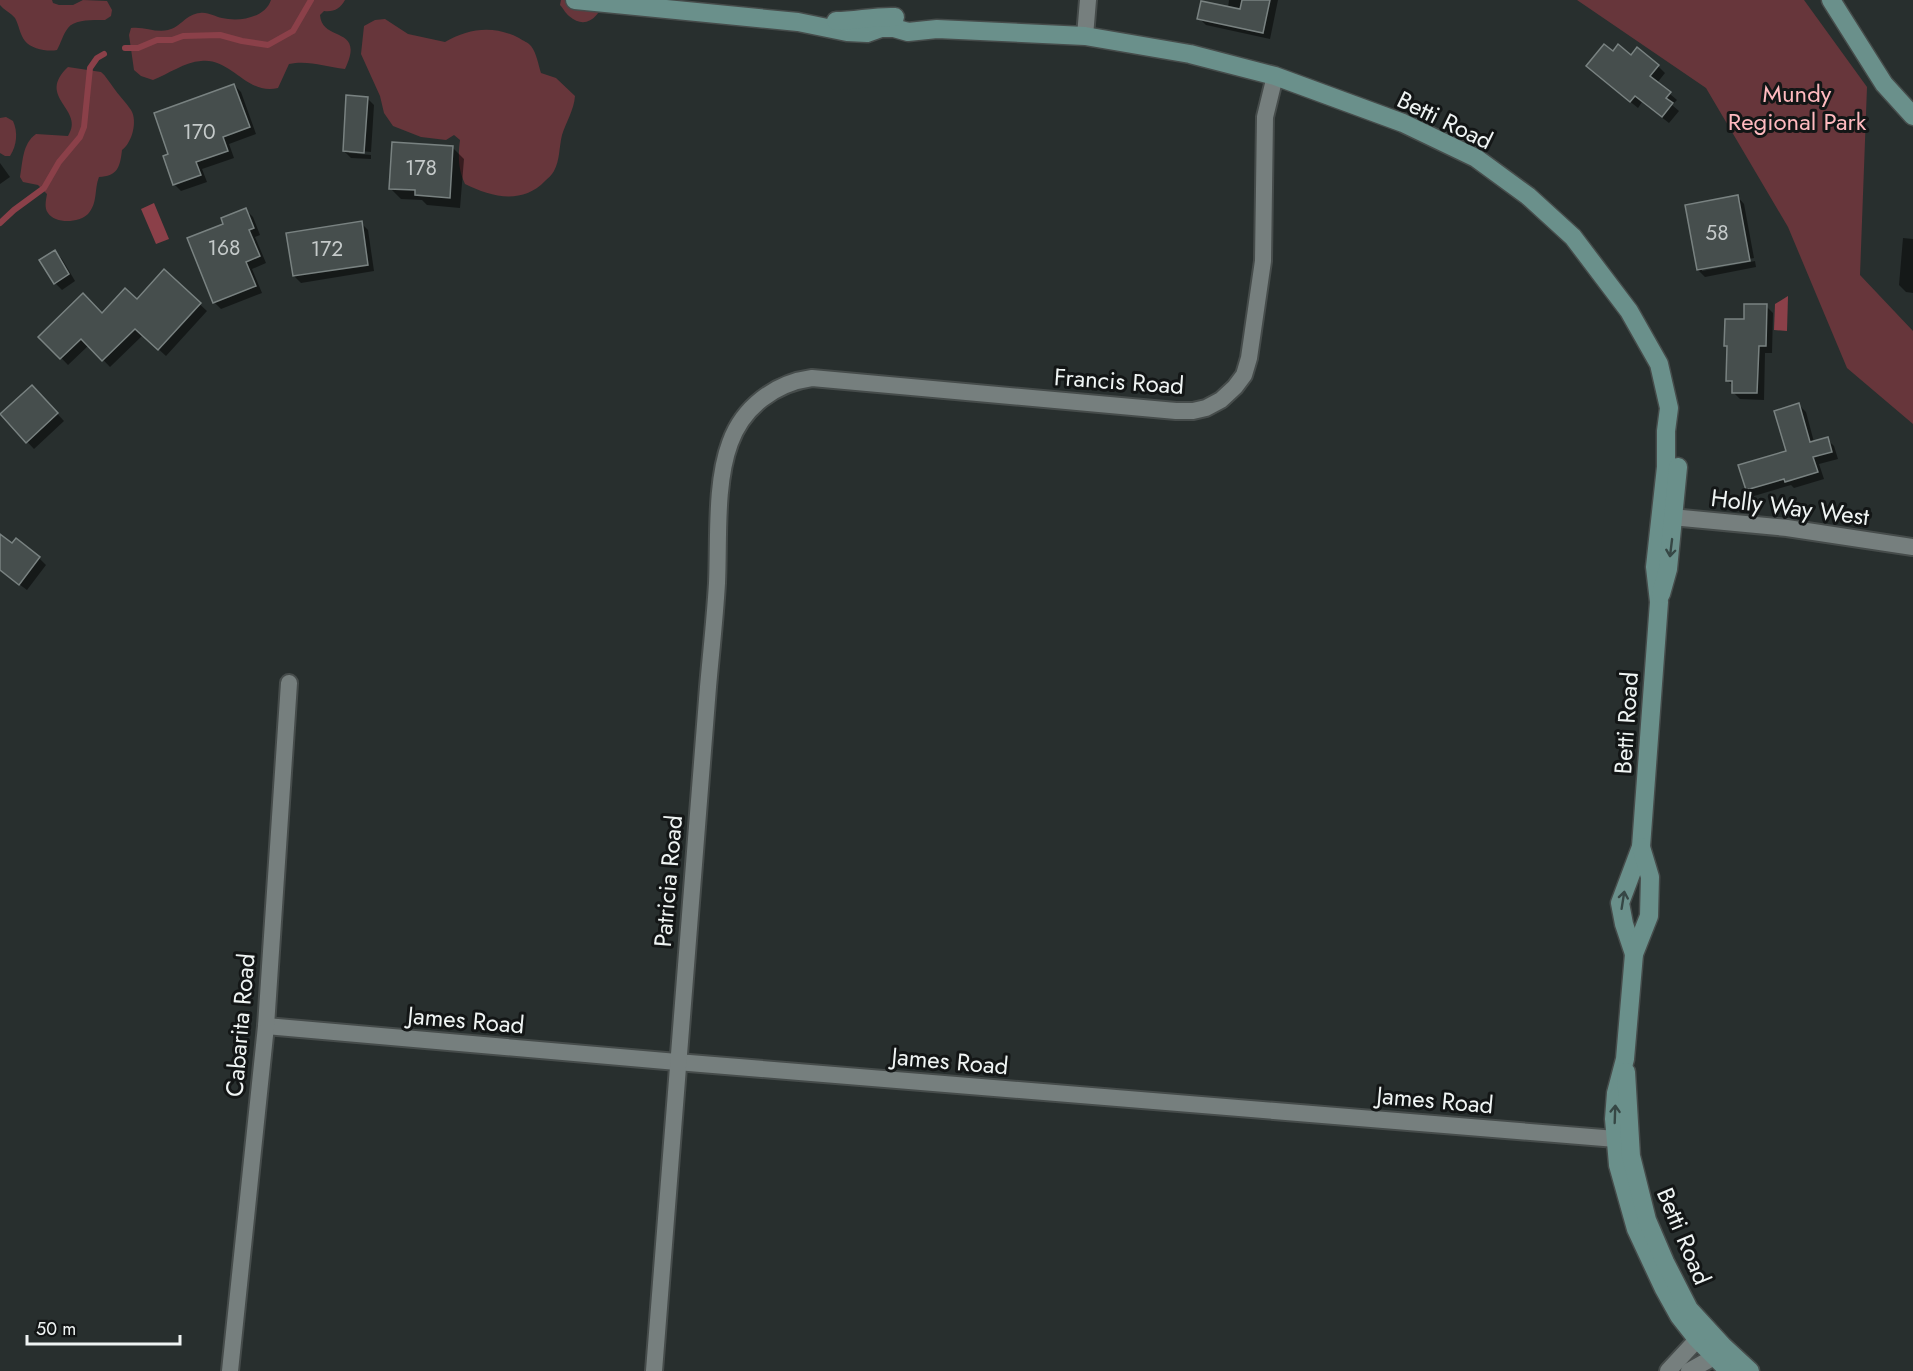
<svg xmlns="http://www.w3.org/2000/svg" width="1913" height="1371" viewBox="0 0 1913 1371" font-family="Jost,sans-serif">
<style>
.green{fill:#67363b}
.water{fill:#8b4049}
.shadow{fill:#0007}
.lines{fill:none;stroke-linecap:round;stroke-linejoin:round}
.stream{stroke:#8b4049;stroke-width:6}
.building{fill:#464e4d;stroke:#798281;stroke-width:1.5}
.street-casing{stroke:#464c4b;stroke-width:20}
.secondary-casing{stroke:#464c4b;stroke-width:21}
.street{stroke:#767f7e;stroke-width:16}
.secondary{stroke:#6a908b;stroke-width:18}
.oneway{stroke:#364745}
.labels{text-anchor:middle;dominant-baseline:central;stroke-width:6;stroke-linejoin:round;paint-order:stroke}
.number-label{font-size:21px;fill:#c5caca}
.park-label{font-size:24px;fill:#ffbabf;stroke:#131616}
.street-label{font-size:24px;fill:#eff4f3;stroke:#131616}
</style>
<rect width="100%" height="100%" fill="#282f2e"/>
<g class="green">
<path d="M0,0h52l1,3 6,2h14l10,-5 24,1 5,9 -1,6 -6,4c-10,0 -31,-1 -37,8 -5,6 -7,15 -11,22 -9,2 -26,-1 -32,-9 -5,-6 -6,-16 -10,-23 -4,-5 -11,-8 -15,-13z"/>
<path d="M271,0h74c-5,9 -11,12 -21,11l-4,4c2,28 46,10 25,54 -20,-2 -36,-9 -56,-5l-11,24c-31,8 -47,-31 -77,-27 -16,1 -33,13 -48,19l-12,-4 -7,-6 -5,-35 2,-7c12,-2 25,5 37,2 13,-3 18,-16 32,-17 9,-1 15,4 22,5 17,4 43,0 49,-18z"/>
<path d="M561,0h43c-4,16 -18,31 -35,16 -3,-2 -6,-8 -9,-11z"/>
<path d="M1577,0h227l63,87 -7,188 53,56v93l-66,-56 -59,-141 -82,-139z"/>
<path d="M385,19l23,15 37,8c24,-14 49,-17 74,-4 4,3 9,4 12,8 6,8 7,18 10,27l15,5 19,18c-1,14 -9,26 -13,39 -3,12 -2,25 -8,36 -2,4 -6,7 -9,10 -23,24 -54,16 -80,3 -7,-15 -7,-28 -5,-44l-6,-5 -8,5 -25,-3 -28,-11 -9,-13 -4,-17 -19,-42 3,-28 11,-6z"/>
<path d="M68,67l33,5c5,4 8,10 12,15 5,8 13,15 18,23 7,11 1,33 -9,40 -2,18 -5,26 -23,27 -5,13 -1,26 -11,37 -9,9 -33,10 -40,-1 -4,-5 -2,-13 -1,-19l-9,-9 -15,-3 -3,-5c3,-15 2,-33 16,-43l32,2c18,-27 -33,-38 0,-69z"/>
<path d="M6,117l7,4c5,11 4,24 -3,35h-5l-5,-3v-35z"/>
</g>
<g class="water">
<path d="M154,203l15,36 -13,5 -15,-35z"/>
<path d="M1788,296l-1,35 -13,-1 1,-26z"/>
</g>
<g class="shadow">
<path d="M1229,0h49l-8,39 -64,-14 -7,-7 29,-10z"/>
<path d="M1613,53l19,4 26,9 7,7 -8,10 20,17 -5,5 7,6 -10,12 -27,-21 -4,6 -43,-35z"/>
<path d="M234,85l7,7 15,42 -27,10 5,14 -32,11 5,13 -26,9 -7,-7z"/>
<path d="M367,98l7,7 -3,47 -22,-2v3l22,2v4l-20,-1 -7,-7z"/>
<path d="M453,148l11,11 -4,49 -33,-3 -5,-5 -21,-1 -11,-11z"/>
<path d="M0,163l10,14 -10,7z"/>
<path d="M1737,196l7,8 10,54 -52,10v3l53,-10 1,6 -51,10 -7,-7z"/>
<path d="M246,210l7,7 7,18 -5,2 11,26 -14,6 10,24 -41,16 -7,-7 11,-78z"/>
<path d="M361,223l7,7 6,41 -73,12 -7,-7z"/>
<path d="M1903,238l10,1v54l-7,-1 -7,-7z"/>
<path d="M55,252l7,7 13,22 -13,9 -7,-7z"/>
<path d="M164,271l43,40 -41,45 -23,-21 -33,32 -21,-22 -21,20 -27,-28 96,-36z"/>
<path d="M1766,306l7,7 -1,40h-7l-1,47 -24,-1 -7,-7 1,-5 -6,-6v-33l-2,-3 19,-24z"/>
<path d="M39,394l25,27 -30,28 -32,-34z"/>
<path d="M1799,405l7,7 8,30 13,-3 7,7 4,13 -19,5 5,15 -30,9 -3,-3 -37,11 -7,-7 41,-37z"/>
<path d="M0,536l12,9 27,13 7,7 -19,25 -27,-20z"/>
</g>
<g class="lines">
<g class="stream">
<path d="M125,48h13l19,-8h15l11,-4 37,-1 22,6 26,4 25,-14 18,-31"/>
<path d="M0,223l14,-13 30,-22 15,-26 21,-25 4,-10 6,-59 7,-10 7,-4"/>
</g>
</g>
<g class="building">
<path d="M1242,0h28l-7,33 -66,-14 4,-18 39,8z"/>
<path d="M1604,44l9,7 5,-7 13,11 6,-8 22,18 -9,11 21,16 -5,6 7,5 -11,14 -27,-21 -5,6 -44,-36z"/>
<path d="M234,84l16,43 -27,10 5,14 -32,11 5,13 -28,10 -10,-29 5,-2 -14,-41z"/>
<path d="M346,95l22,2 -4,56 -21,-2z"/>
<path d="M392,142l61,4 -3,52 -35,-3v-5l-26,-1z"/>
<path d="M1738,195l12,66 -53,9 -12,-65z"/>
<path d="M246,208l8,20 -5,2 11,26 -14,6 10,24 -43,17 -26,-65 36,-14 -2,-6z"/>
<path d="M362,221l6,44 -75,11 -7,-43z"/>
<path d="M55,250l14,24 -15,10 -15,-24z"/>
<path d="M164,269l37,34 -43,47 -23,-21 -33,32 -21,-22 -21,20 -22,-22 45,-44 19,20 23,-25 12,11z"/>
<path d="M1744,304h23l-1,42h-7l-2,47h-25v-12h-6l1,-35h-3l1,-27h19z"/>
<path d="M32,385l26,28 -32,30 -26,-29z"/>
<path d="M1799,403l11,39 18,-5 4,15 -19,5 5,15 -33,10 -1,-3 -38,11 -8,-25 48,-14 -12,-40z"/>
<path d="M0,534l12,9 4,-5 24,19 -21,28 -19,-15z"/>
</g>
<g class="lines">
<defs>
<g id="street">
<path d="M1085,36l3,-36"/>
<path d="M1661,516l126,12 126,19"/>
<path d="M266,1026l411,36 951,78"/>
<path d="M230,1371l36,-345 23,-343"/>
<path d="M654,1371c17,-228 35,-456 54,-684 3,-34 7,-69 9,-104 2,-43 -2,-100 13,-140 13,-36 45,-60 82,-65l364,33h17l13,-3 15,-8 14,-13 9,-12 5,-17 14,-97 2,-144 10,-41"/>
<path d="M1668,1371l38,-41"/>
<path d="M1689,1371l25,-14 8,-10"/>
</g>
<g id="secondary">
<path d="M575,0l223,22 49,10 20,1 14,-5h13l14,4 29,-3 148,7 105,18 85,22 128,47 73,35 52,38 45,41 56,74 30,53 10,44 -3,23v36l-11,100 4,35 -18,245 -21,56 4,21 10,30"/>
<path d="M1831,0l53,84 29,32"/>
<path d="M836,21c20,0 39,-5 59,-4"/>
<path d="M1661,594l7,-25 10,-102"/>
<path d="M1641,847l9,30 -1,39 -15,38 -9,105 -9,34 -2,26 4,46 18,64 28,60 15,27 18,23 32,32"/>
<path d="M1626,1072l5,84 16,64 18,42 24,47 34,37 27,25"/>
</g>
</defs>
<use href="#street" class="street-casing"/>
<use href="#secondary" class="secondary-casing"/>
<use href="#street" class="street"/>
<use href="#secondary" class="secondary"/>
</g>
<defs><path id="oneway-shaft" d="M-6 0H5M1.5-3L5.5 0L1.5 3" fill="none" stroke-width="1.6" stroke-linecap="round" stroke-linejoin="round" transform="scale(1.5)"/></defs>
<g class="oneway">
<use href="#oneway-shaft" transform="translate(1671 548) rotate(97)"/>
<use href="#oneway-shaft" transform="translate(1623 900) rotate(-81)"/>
<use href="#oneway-shaft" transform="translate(1615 1114) rotate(-88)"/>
</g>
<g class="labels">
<g class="number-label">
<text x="199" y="132">170</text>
<text x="421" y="168">178</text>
<text x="1717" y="233">58</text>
<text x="224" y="248">168</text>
<text x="327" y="249">172</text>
</g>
<g class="park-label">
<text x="1797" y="93">Mundy<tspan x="1797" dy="28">Regional Park</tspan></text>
</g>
<g class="street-label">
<text transform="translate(1445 120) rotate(26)">Betti Road</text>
<text transform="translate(1119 381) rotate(4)">Francis Road</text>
<text transform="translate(1790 507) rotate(7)">Holly Way West</text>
<text transform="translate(1626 723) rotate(-86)">Betti Road</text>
<text transform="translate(668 881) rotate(-85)">Patricia Road</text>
<text transform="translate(466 1020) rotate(5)">James Road</text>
<text transform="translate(240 1025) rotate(-85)">Cabarita Road</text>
<text transform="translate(950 1061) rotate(5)">James Road</text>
<text transform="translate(1435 1100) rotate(5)">James Road</text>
<text transform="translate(1684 1236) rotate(67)">Betti Road</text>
</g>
</g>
<path d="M27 1335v9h153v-9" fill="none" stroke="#eff4f3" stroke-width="3"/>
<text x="36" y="1335" font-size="18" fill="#eff4f3" stroke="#131616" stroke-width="4.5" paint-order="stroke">50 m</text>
</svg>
